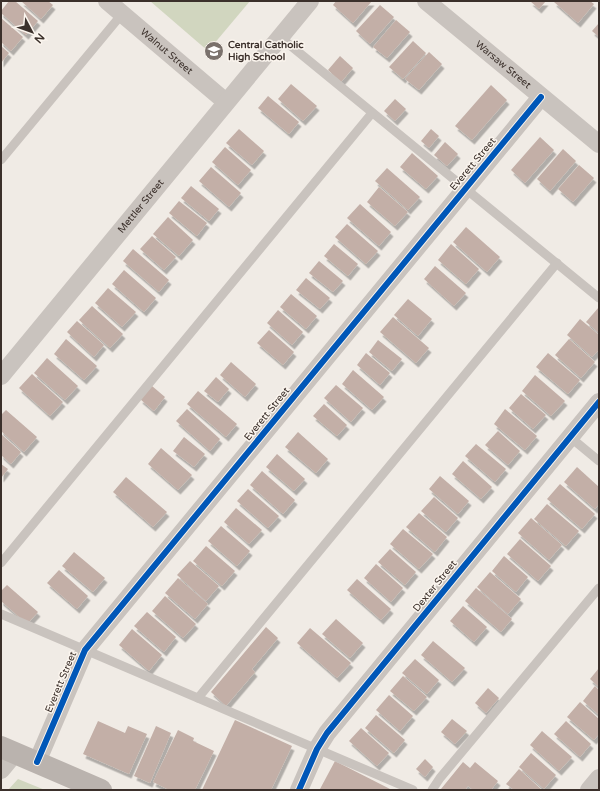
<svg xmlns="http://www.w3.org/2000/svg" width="600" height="791" viewBox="0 0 600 791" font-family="'Varela Round',sans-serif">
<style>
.green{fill:#d1d6bf}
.building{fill:#c3afa7;filter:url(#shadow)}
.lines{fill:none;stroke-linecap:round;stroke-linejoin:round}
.service{stroke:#c9c3be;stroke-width:9}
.minor{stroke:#c9c3be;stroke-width:18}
.secondary{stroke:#bab3ae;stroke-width:22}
.cycleway-casing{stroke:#fbf5ee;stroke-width:8}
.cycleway{stroke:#0057b8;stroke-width:6}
.labels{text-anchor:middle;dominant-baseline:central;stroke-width:3;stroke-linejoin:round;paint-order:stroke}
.poi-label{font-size:10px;font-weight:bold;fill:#3b302b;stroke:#fbf5ee;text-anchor:start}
.street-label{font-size:10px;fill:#3b302b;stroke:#fbf5ee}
</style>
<defs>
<filter id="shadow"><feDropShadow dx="2.5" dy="4.5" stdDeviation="0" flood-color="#0004"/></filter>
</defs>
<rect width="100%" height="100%" fill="#f0ebe5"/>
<g class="green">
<path d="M150,1h100l-42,50z"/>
<path d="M18,779l27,11h1h-38z"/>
</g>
<g class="building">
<path d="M9,1h6l23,20 -12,14 -25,-22v-2z"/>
<path d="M21,1h27l5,4 -12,14z"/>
<path d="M336,1h36l-19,22 -20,-18z"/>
<path d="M530,1h16l-7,8z"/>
<path d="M555,1h35l4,3 -16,19 -24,-21z"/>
<path d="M380,5l14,12 -24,27 -14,-13z"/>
<path d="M1,18l22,19 -12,14 -10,-9z"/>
<path d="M396,20l14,12 -23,26 -14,-11z"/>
<path d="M599,23v14l-7,-6z"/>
<path d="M413,41l13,12 -23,26 -14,-12z"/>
<path d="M1,46l8,7 -8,10z"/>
<path d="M429,52l13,12 -23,26 -14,-11z"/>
<path d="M340,56l13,12 -12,14 -13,-12z"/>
<path d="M291,84l26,22 -14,15 -25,-22z"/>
<path d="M491,85l16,15 -35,40 -17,-14z"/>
<path d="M268,96l31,26 -10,12 -31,-26z"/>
<path d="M395,99l11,10 -11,12 -11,-10z"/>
<path d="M239,129l25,22 -12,14 -26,-22z"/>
<path d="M431,129l8,7 -10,12 -8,-7z"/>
<path d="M540,137l14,13 -29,33 -14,-13z"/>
<path d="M445,142l13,12 -11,12 -13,-11z"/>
<path d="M225,147l26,23 -13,15 -26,-23z"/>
<path d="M563,149l13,12 -26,30 -13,-12z"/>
<path d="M412,153l26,23 -12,13 -26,-22z"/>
<path d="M579,165l15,13 -21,24 -15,-13z"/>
<path d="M211,167l30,26 -12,14 -30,-26z"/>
<path d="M387,168l33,29 -12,13 -33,-29z"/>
<path d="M191,186l28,23 -10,12 -28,-23z"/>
<path d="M379,187l29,25 -13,14 -28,-24z"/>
<path d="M179,201l28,22 -10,13 -28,-23z"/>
<path d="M360,204l31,28 -12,14 -32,-28z"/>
<path d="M168,217l25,23 -14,16 -26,-22z"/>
<path d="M347,224l31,27 -12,13 -31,-27z"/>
<path d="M466,227l34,30 -13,15 -34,-30z"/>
<path d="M152,236l24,21 -12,13 -24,-21z"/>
<path d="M334,244l24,20 -10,12 -24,-20z"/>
<path d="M451,244l28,25 -13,15 -28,-24z"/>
<path d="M133,249l36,31 -10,12 -36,-31z"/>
<path d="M319,261l24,20 -10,11 -24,-19z"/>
<path d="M435,266l31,27 -12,13 -30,-27z"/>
<path d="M124,270l32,28 -12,14 -32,-28z"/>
<path d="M306,278l24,20 -10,11 -24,-19z"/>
<path d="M108,288l28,24 -14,15 -27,-24z"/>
<path d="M291,294l26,22 -11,13 -26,-22z"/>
<path d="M408,299l24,20 -14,17 -24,-21z"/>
<path d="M92,306l31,28 -13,14 -31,-28z"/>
<path d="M599,307v26l-13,-11z"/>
<path d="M278,310l25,22 -11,13 -25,-22z"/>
<path d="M393,317l36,31 -13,15 -36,-31z"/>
<path d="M580,319l19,16v15l-7,7 -25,-22z"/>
<path d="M77,321l27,24 -10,12 -27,-25z"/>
<path d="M269,330l25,22 -11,13 -26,-22z"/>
<path d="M66,339l31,27 -13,14 -30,-26z"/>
<path d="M569,339l26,23 -14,16 -26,-23z"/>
<path d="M378,340l24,19 -10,12 -23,-19z"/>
<path d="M366,353l24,20 -10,12 -23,-20z"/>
<path d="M548,353l32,27 -12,14 -32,-27z"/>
<path d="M47,358l31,28 -13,14 -31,-27z"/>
<path d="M231,362l25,22 -11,13 -25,-22z"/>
<path d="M353,370l31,27 -12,13 -30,-26z"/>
<path d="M32,374l31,28 -13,14 -31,-28z"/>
<path d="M535,375l30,26 -14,15 -29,-25z"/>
<path d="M216,377l13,12 -11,13 -14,-11z"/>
<path d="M336,385l27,23 -12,14 -27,-24z"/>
<path d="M152,386l13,11 -11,14 -14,-12z"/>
<path d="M198,391l39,33 -11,13 -39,-33z"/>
<path d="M521,394l25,21 -13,14 -24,-21z"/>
<path d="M324,404l23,21 -10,11 -24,-20z"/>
<path d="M187,409l33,30 -10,12 -34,-30z"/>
<path d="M505,409l32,27 -12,14 -31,-26z"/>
<path d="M6,410l31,27 -13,15 -23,-21v-16z"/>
<path d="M498,431l22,20 -12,14 -23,-20z"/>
<path d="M298,432l30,27 -12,14 -31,-26z"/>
<path d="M1,434l20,18 -10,12 -10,-9z"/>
<path d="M184,437l21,17 -11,13 -21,-16z"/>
<path d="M476,444l30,25 -11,13 -30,-26z"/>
<path d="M161,448l31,27 -14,15 -30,-26z"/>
<path d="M277,454l28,25 -11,12 -28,-24z"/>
<path d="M463,461l29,26 -11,12 -29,-25z"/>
<path d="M1,464l7,5 -7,9z"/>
<path d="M577,467l22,20v17l-4,5 -31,-27z"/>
<path d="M262,471l33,29 -12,14 -33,-29z"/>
<path d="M440,476l29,25 -11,13 -29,-25z"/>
<path d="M126,477l41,35 -14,15 -40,-35z"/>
<path d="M560,484l35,30 -13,15 -35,-30z"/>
<path d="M248,489l31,27 -11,12 -31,-27z"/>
<path d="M434,497l24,21 -12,14 -25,-21z"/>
<path d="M547,504l32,27 -13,15 -32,-27z"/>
<path d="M236,508l26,22 -13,14 -25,-22z"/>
<path d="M419,513l28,24 -12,15 -29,-25z"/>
<path d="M531,518l31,27 -13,15 -31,-27z"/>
<path d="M221,526l29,25 -13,15 -29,-25z"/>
<path d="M403,529l30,25 -14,15 -29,-25z"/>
<path d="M520,539l31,27 -13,15 -31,-27z"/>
<path d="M206,546l29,25 -13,15 -29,-25z"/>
<path d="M390,549l26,23 -11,13 -27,-23z"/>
<path d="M74,552l31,26 -12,14 -31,-26z"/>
<path d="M504,556l24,21 -12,15 -24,-21z"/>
<path d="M190,561l29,25 -13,15 -29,-26z"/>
<path d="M376,564l27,24 -12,14 -27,-24z"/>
<path d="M59,570l29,26 -11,13 -30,-26z"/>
<path d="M490,572l31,27 -13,15 -31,-27z"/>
<path d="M178,578l30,26 -13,15 -30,-26z"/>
<path d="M357,579l34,30 -10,11 -34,-30z"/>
<path d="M7,585l31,27 -11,12 -26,-23v-10z"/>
<path d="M476,588l36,31 -11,13 -36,-31z"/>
<path d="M165,596l31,28 -13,14 -31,-27z"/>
<path d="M463,606l24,21 -13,15 -24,-21z"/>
<path d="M147,612l29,25 -12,15 -30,-26z"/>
<path d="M336,619l27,24 -13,15 -28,-24z"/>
<path d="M266,627l12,11 -26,31 3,3 -29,34 -15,-14z"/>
<path d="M310,628l41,35 -14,15 -40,-35z"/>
<path d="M132,629l30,26 -13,16 -30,-26z"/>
<path d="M433,641l32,27 -13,14 -31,-27z"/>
<path d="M415,659l24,21 -12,14 -25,-21z"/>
<path d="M599,668v19l-9,-8z"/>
<path d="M403,676l24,21 -13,14 -24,-20z"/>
<path d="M595,686l4,4v25l-16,-14z"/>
<path d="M488,688l11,10 -13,15 -11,-10z"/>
<path d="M389,695l24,21 -13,15 -24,-21z"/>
<path d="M580,702l19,17v15l-5,6 -27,-23z"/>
<path d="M376,715l29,25 -11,13 -29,-25z"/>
<path d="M452,719l15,12 -12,13 -14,-12z"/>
<path d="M235,720l57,26 -21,44h-69z"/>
<path d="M98,721l27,12 3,-7 19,8 -18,40 -46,-20z"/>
<path d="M566,721l25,23 -11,13 -26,-23z"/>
<path d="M156,726l15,7 -21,50 -16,-7z"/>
<path d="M361,728l28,25 -12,13 -28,-25z"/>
<path d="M178,730l16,8 -1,3 21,10 -19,39h-26l-16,-8z"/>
<path d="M542,731l30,26 -13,14 -29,-26z"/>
<path d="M531,753l25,22 -12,14 -25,-22z"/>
<path d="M425,759l8,8 -8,10 -9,-8z"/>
<path d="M335,761l57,29h-70l-2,-1z"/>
<path d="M463,762l7,6 5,-6 23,19 -7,9h-18l-5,-4 -3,4h-23l-1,-1z"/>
<path d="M519,769l23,21h-28l-8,-6z"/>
</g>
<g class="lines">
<g class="service">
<path d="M280,37l319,261"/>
<path d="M1,160l121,-146"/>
<path d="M570,437l29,24"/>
<path d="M1,563l371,-450"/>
<path d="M1,614l412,176"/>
<path d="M198,698l359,-435"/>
<path d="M432,790l8,-12 159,-190"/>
</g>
<g class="minor">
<path id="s1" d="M107,1l119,101"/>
<path id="s2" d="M426,1l173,143"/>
<path id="s3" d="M1,376l309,-375"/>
<path d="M37,762l48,-112 456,-553"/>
<path d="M1,770l14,-17"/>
<path d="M299,790l18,-41 10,-16 272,-331"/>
<path d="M589,790l10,-12"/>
</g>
<path class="secondary" d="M1,747l100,43"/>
<defs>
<g id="cycleway">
<path d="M37,762l48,-112 456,-553"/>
<path d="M299,790l18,-41 10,-16 272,-331"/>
</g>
</defs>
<use href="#cycleway" class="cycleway-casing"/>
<use href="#cycleway" class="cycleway"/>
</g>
<defs>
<symbol id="school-disc" viewBox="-11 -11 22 22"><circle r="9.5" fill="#7a716c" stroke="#fbf5ee"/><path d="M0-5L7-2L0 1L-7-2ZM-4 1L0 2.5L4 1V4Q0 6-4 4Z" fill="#fff"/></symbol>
</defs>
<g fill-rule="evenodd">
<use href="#school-disc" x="203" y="40" width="22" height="22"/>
</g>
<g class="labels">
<g class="poi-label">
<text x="228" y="45">Central Catholic<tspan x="228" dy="12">High School</tspan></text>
</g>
<g class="street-label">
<text stroke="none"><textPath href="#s1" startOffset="78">Walnut Street</textPath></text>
<text stroke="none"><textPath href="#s2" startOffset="100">Warsaw Street</textPath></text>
<text transform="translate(473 164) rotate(-50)">Everett Street</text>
<text stroke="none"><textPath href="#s3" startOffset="220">Mettler Street</textPath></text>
<text transform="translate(267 414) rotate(-51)">Everett Street</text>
<text transform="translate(435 586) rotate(-51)">Dexter Street</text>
<text transform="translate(61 682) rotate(-67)">Everett Street</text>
</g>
</g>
<rect width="600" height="791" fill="none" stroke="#3b302b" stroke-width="4"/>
<g transform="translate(32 32) rotate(131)" stroke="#fbf5ee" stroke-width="3" paint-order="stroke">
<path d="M0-3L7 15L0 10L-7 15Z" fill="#3b302b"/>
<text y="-6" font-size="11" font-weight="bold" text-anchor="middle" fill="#3b302b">N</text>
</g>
</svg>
